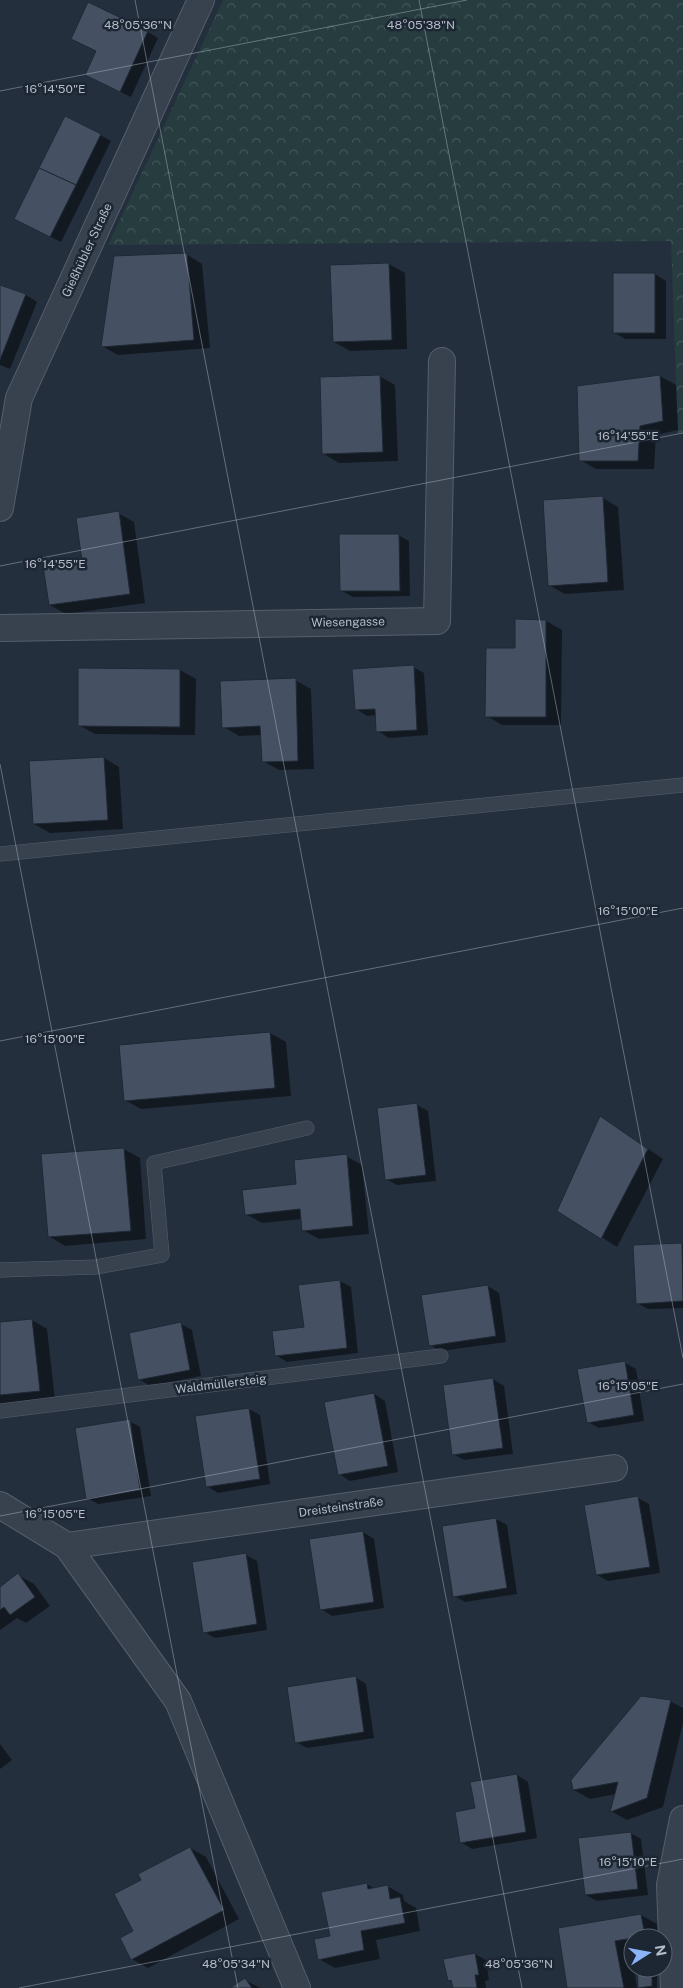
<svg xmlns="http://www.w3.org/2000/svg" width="683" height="1988" viewBox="0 0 683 1988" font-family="'Public Sans',sans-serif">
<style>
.forest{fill:url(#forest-crowns)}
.shadow{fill:#0007}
.building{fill:#455162;stroke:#1f2835}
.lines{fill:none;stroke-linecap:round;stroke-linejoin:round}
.lane-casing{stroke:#565f6c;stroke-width:15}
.street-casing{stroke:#565f6c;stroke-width:28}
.lane{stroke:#38414e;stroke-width:14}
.street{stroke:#38414e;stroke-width:26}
.ticks{fill:none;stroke:#b4bcc9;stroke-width:1;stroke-opacity:0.45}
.labels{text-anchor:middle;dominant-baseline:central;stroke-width:5;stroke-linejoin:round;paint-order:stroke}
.street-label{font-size:12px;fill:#b4bcc9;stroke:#1d2633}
.ticks-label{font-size:12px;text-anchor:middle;fill:#b4bcc9;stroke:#1d2633;stroke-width:5;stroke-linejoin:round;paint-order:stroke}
</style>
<defs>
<pattern id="forest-crowns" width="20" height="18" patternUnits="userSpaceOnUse" patternTransform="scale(1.25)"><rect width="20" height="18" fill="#263c3f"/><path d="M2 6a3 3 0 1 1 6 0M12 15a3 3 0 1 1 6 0" fill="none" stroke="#435659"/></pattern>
</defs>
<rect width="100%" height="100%" fill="#242f3e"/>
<path class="forest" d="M223,0h460v434l-5,-1 -7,-192 -563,4z"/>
<g class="shadow">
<path d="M148,32l10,6 -27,59 -33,-16v-30z"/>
<path d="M100,135l11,6 -50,101 -35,-17z"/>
<path d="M186,254l16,10 8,84 -92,7 -16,-9z"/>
<path d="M389,264l16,9 2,76 -57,2 -16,-9 -2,-76z"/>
<path d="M655,274l11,7v58h-41l-11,-7z"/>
<path d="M0,286l26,9 11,7 -27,67 -10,-4z"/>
<path d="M379,376l16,9 3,76 -59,2 -15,-9z"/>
<path d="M660,376l16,9 2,45 -22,5 -2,34h-58l-16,-9 -2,-73z"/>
<path d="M603,498l15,9 6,83 -59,4 -16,-9z"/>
<path d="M118,513l16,9 11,81 -79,11 -16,-9 34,-43z"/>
<path d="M398,535l11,6 1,55 -57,1 -11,-6z"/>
<path d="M546,621l16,9 -1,95h-59l-15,-9z"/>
<path d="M413,667l11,6 4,62 -39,3 -11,-7 -1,-16 -10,1 -11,-7z"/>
<path d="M180,670l16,9 -1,56 -100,-1 -16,-9z"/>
<path d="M295,680l16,9 3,80 -35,1 -16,-9 -1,-26 -23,1 -15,-9z"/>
<path d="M104,758l15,9 4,62 -73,4 -16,-9z"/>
<path d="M270,1033l16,9 5,54 -150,13 -16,-9z"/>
<path d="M417,1105l11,6 8,70 -39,4 -11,-6z"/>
<path d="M616,1127l47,32 -46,88 -58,-37z"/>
<path d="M124,1149l16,9 6,81 -81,7 -16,-10z"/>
<path d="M346,1156l16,9 7,69 -50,5 -16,-9 -1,-11 -40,4 -16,-9z"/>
<path d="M681,1244l2,1v63l-35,1 -11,-6z"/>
<path d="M340,1281l11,6 7,66 -71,9 -11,-7 29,-27z"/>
<path d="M488,1286l11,7 7,49 -65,9 -11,-6 -8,-49z"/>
<path d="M32,1320l15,9 8,71 -55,5v-81z"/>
<path d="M181,1324l11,6 9,46 -51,10 -11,-7z"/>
<path d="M625,1363l11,6 8,52 -45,7 -11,-6z"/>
<path d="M493,1379l11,7 9,68 -49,6 -11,-6z"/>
<path d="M374,1394l11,7 13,71 -48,9 -11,-7z"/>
<path d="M249,1409l11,6 10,69 -52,9 -11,-7z"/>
<path d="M129,1421l11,6 11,69 -53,8 -11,-6z"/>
<path d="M638,1498l11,6 11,69 -52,8 -11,-6z"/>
<path d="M496,1519l11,6 10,69 -52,8 -11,-6z"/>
<path d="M363,1532l11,7 10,69 -52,8 -11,-7z"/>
<path d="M246,1555l11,6 10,69 -52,8 -11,-6z"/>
<path d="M18,1575l16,9 16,22 -24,17 -9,-5 -17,12v-42z"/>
<path d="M355,1677l11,7 8,54 -67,10 -11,-6z"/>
<path d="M670,1701l13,7v15l-20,84 -36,13 -16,-9 5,-17 -26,5 -16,-9z"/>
<path d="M0,1744l12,16 -12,9z"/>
<path d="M517,1775l11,7 9,56 -65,11 -11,-7z"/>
<path d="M630,1833l11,6 7,56 -51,6 -11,-6z"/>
<path d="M190,1848l16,9 33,62 -91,49 -16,-9 11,-79z"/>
<path d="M367,1884l8,5 12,-3 16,9 1,6 12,7 4,23 -44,9 4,19 -45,9 -16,-9z"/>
<path d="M641,1915l16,9 2,14h-26v11h-2l6,39h-69l-8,-59z"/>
<path d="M475,1954l11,6 3,20 -4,1 1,7h-32l-1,-6 -4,-2z"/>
<path d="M638,1968h19v20h-17z"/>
<path d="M245,1980l15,8h-27z"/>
</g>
<g class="building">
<path d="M88,2l60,29 -28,61 -35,-17 11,-24 -25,-12z"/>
<path d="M65,116l36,18 -25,51 -37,-17z"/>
<path d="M39,168l37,17 -26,52 -36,-18z"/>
<path d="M187,253l7,87 -93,7 13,-91z"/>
<path d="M389,263l3,77 -59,2 -3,-77z"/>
<rect x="613" y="273" width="42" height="60"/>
<path d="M0,285l26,9 -26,66z"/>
<path d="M380,375l3,77 -61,2 -2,-77z"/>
<path d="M660,375l3,46 -23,5 -2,35h-59l-2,-75z"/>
<path d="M603,496l5,86 -60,4 -5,-86z"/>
<path d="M119,511l11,83 -81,11 -6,-39 39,-5 -6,-43z"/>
<path d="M339,534h60l1,57h-60z"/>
<path d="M515,619l31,1v97h-61l1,-69h29z"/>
<path d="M414,665l3,65 -41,2 -1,-23 -20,1 -3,-41z"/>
<path d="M78,668l102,1v58l-102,-1z"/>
<path d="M296,678l2,83 -36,1 -2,-36 -38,2 -2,-47z"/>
<path d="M104,757l4,63 -75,4 -4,-63z"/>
<path d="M270,1032l5,56 -151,13 -5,-56z"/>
<path d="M417,1103l9,72 -41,5 -8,-72z"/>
<path d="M600,1116l48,33 -47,90 -44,-28z"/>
<path d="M124,1148l7,83 -83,6 -7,-83z"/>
<path d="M347,1154l6,72 -51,5 -2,-22 -55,6 -3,-25 54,-6 -2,-24z"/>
<path d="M682,1243l1,58 -47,3 -3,-59z"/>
<path d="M340,1280l7,68 -72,8 -3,-25 32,-4 -6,-42z"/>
<path d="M488,1285l8,51 -67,10 -8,-51z"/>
<path d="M32,1319l8,72 -40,4v-73z"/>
<path d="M181,1322l9,48 -52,10 -9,-47z"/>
<path d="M625,1361l9,54 -47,8 -10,-54z"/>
<path d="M493,1378l10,70 -51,7 -9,-70z"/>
<path d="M374,1393l14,73 -50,9 -14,-73z"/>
<path d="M249,1408l11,71 -54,8 -11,-71z"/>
<path d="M130,1419l10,71 -54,9 -11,-71z"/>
<path d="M638,1496l12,71 -54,8 -12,-70z"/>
<path d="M496,1518l11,70 -54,9 -11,-71z"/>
<path d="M363,1531l11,71 -54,8 -11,-71z"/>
<path d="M246,1553l11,71 -54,9 -11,-71z"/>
<path d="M18,1573l17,24 -25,18 -6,-8 -4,3v-23z"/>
<path d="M356,1676l8,56 -69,11 -8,-56z"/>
<path d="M641,1696l30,4 -24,98 -37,14 8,-30 -45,8 -2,-10z"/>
<path d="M517,1774l9,58 -66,11 -5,-31 20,-4 -5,-26z"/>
<path d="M631,1832l7,57 -53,6 -7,-57z"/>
<path d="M190,1847l34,63 -93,50 -11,-22 13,-7 -19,-37 27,-14 -3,-6z"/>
<path d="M367,1883l1,6 20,-4 2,14 10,-2 5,26 -44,8 3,19 -46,10 -4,-21 16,-3 -9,-44z"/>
<path d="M641,1914l4,22 -30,5 9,47h-57l-9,-60z"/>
<path d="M475,1953l4,22h-4l2,13h-24l-2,-8 -3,1 -5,-22z"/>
<path d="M637,1968h15v18l-14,2z"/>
<path d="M245,1978l7,10h-22z"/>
</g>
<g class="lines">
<defs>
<g id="lane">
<path d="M0,854l683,-69"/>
<path d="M0,1270l96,-3 66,-12 -8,-92 153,-35"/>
<path d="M0,1411l441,-55"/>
</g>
<g id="street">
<path d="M0,508l19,-110 182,-398"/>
<path d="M0,628l437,-7 5,-260"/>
<path d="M0,1505l67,41 111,155 119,287"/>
<path d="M67,1546l547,-78"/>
<path d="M674,1988l-4,-103 13,-66"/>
</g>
</defs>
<use href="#lane" class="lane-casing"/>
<use href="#street" class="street-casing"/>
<use href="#lane" class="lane"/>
<use href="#street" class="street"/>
</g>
<path class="ticks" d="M135,0l387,1988M419,0l264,1358M0,91l467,-91M0,566l683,-133M0,764l238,1224M0,1041l683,-133M0,1516l683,-132M19,1988l664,-129"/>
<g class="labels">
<g class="street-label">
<text transform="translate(87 250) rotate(-65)">Gießhübler Straße</text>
<text transform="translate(348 622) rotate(-1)">Wiesengasse</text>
<text transform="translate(221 1384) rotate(-7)">Waldmüllersteig</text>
<text transform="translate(341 1507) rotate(-8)">Dreisteinstraße</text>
</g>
</g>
<g class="ticks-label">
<text x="138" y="29">48°05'36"N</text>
<text x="421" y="29">48°05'38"N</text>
<text x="55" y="93">16°14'50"E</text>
<text x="628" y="440">16°14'55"E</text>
<text x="55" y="568">16°14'55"E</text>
<text x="628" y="915">16°15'00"E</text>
<text x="55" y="1043">16°15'00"E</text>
<text x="628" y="1390">16°15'05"E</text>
<text x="55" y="1518">16°15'05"E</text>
<text x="628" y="1866">16°15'10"E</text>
<text x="236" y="1968">48°05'34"N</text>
<text x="519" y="1968">48°05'36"N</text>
</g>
<g transform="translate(648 1953) rotate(79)"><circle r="24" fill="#1d2633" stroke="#59626f"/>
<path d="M0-4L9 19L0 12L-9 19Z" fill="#8ab4f8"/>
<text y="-8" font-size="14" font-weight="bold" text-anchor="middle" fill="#b4bcc9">N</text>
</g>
</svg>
